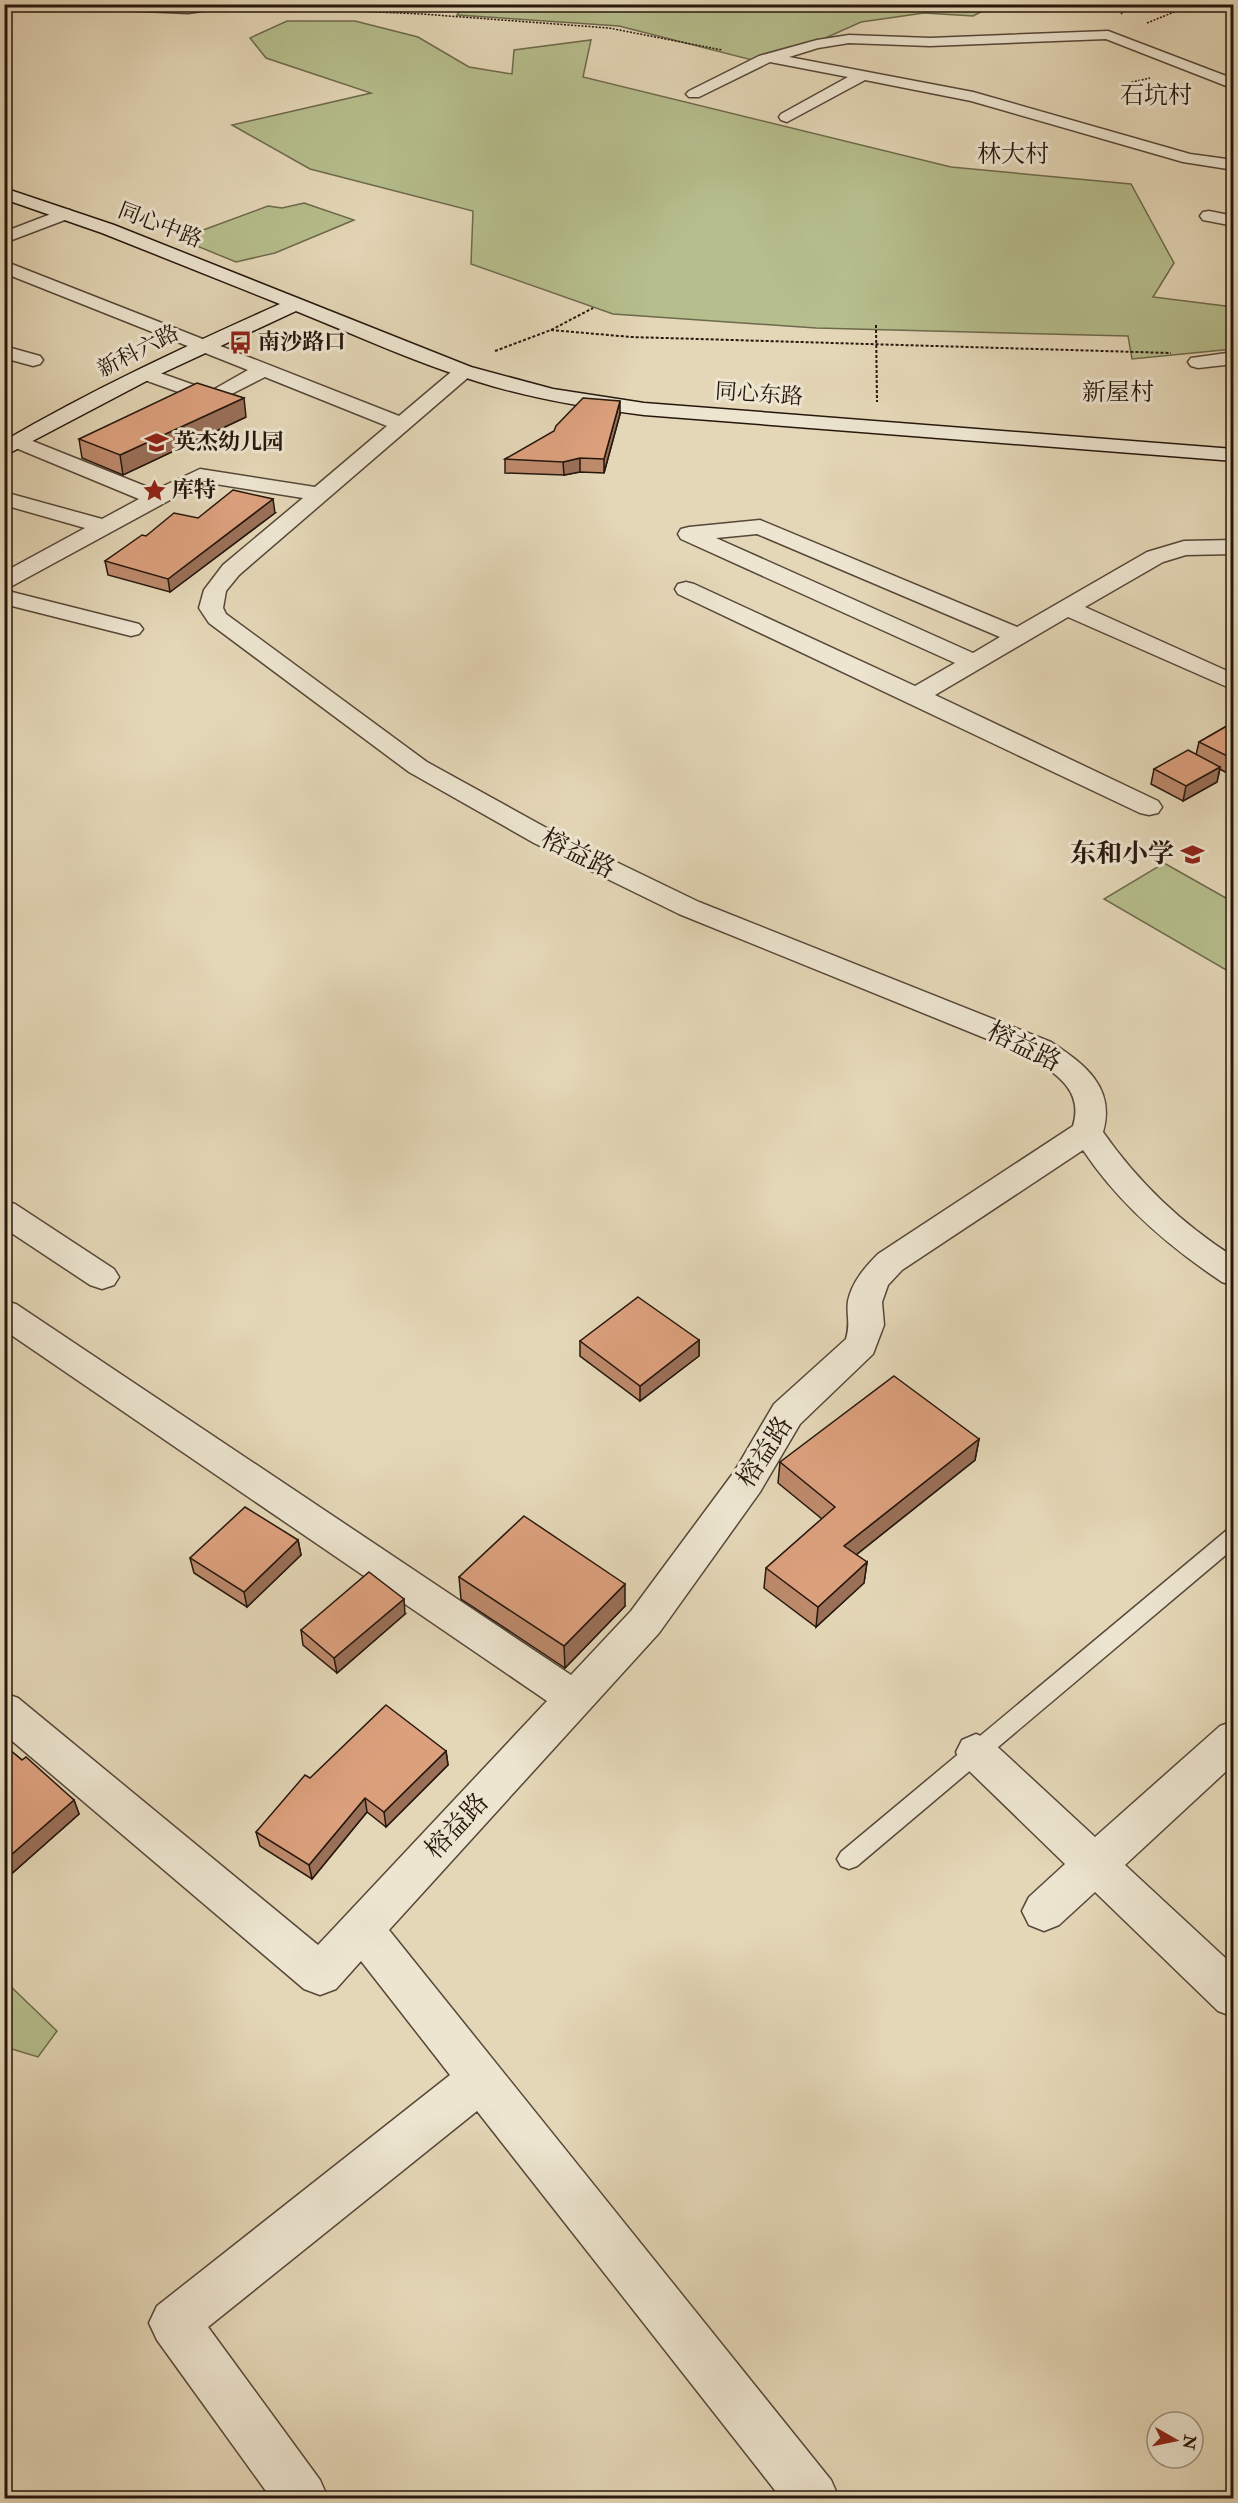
<svg xmlns="http://www.w3.org/2000/svg" width="1238" height="2503" viewBox="0 0 1238 2503" font-family="'IM FELL Double Pica','Noto Serif SC',serif">
<style>
.green{fill:#b6be8d;stroke:#6e6a4d;stroke-width:1.5}
.lines{fill:none;stroke-linecap:round;stroke-linejoin:round}
.lane-casing{stroke:#564738;stroke-width:3}
.street-casing{stroke:#564738;stroke-width:3}
.secondary-casing{stroke:#26170d;stroke-width:3}
.path-far1{stroke:#26170d;stroke-width:1.5;stroke-dasharray:2 1.5;stroke-linecap:butt}
.path{stroke:#26170d;stroke-width:2;stroke-dasharray:3 2;stroke-linecap:butt}
.lane{fill:#ede5d0;fill-rule:evenodd}
.street{fill:#ede5d0;fill-rule:evenodd}
.secondary{fill:#ede5d0;fill-rule:evenodd}
.wall{fill:#bd8a6c;stroke:#26170d;stroke-width:1.5}
.shaded-wall{fill:#9a7058;stroke:#26170d;stroke-width:1.5}
.building{fill:#dca07d;stroke:#26170d;stroke-width:1.5}
.labels{text-anchor:middle;dominant-baseline:central;stroke-width:6;stroke-linejoin:round;paint-order:stroke}
.far-street-label{font-size:22px;fill:#26170d;stroke:#ede5d0}
.far-poi-label{font-size:22px;font-weight:bold;fill:#26170d;stroke:#ede5d0;text-anchor:start}
.far-quarter-label{font-size:24px;fill:#26170d;stroke:#ede5d0}
.street-label{font-size:26px;fill:#26170d;stroke:#ede5d0}
.poi-label{font-size:26px;font-weight:bold;fill:#26170d;stroke:#ede5d0;text-anchor:end}
</style>
<rect width="100%" height="100%" fill="#e4d7b7"/>
<filter id="stains"><feTurbulence type="fractalNoise" baseFrequency=".00333" numOctaves="4"/><feColorMatrix values="0 0 0 0 .2 0 0 0 0 .09 0 0 0 0 .02 0 0 0 .5 -.17"/></filter>
<radialGradient id="worn" r=".72"><stop offset=".6" stop-color="#630" stop-opacity="0"/><stop offset="1" stop-color="#630" stop-opacity=".3"/></radialGradient>
<g class="green">
<path d="M464,4l530,1 -21,11 -49,-3 -63,9 -80,36 -17,5 -145,-37 -162,-11z"/>
<path d="M287,21h68l63,16 51,30 43,7 2,-24 77,-10 -8,37 368,90 180,17 43,79 -21,34 80,10v42l-101,10 -4,-23 -312,-8 -203,-14 -142,-50 2,-53 -163,-42 -78,-44 139,-32 -105,-35 -16,-20z"/>
<path d="M304,203l50,17 -79,33 -39,9 -44,-18 -5,-8 81,-30 14,2z"/>
<path d="M1164,863l69,39v72l-129,-75z"/>
<path d="M4,1980l53,51 -19,26 -33,-10z"/>
</g>
<g class="lines">
<defs>
<path id="lane" d="M1234,1528v20l-377,318 -8,3 -8,-3 -4,-7 4,-7 386,-322z"/>
<g id="street">
<path d="M113,4h156l1,2 -7,4h-54l-21,3 -68,-3 -5,-1z"/>
<path d="M1108,31l126,48v10l-128,-50 -176,7 -81,-3 -31,5 -29,9 184,35 217,62 44,6v10l-51,-8 -212,-61 -106,-21 -78,42 -6,-2 -2,-3 2,-3 67,-37 -78,-15 -71,35h-10l-3,-3 3,-3 70,-35 58,-16 32,-5 81,3z"/>
<path d="M64,209l6,1 3,4 -3,4 -66,25v-11z"/>
<path d="M1209,211l25,5v10l-31,-6 -3,-4 3,-4z"/>
<path d="M4,261l395,155 58,-49h14l3,4 -3,4 -232,200 -13,16 -3,17 3,6 201,148 125,69 147,71 352,140c33,22 65,45 52,90 35,50 79,92 131,125v29l-12,-4c-54,-36 -103,-78 -139,-132l-181,120 -14,15 -6,17 2,23 -11,29 -73,70 -40,68 -101,141 -270,297 442,550 8,18h-58l-304,-387 -269,216 112,153 8,18h-57l-114,-158 -8,-17 8,-17 293,-231 -89,-114 -25,28 -16,6 -16,-6 -300,-255v-41l14,5 300,247 229,-244 -543,-371v-29l12,3 555,371 60,-64 103,-139 40,-68 72,-65c5,-17 0,-23 2,-38 4,-19 17,-34 30,-47l195,-128c11,-36 -17,-52 -44,-70l-350,-142 -145,-71 -125,-71 -200,-149 -10,-15 5,-18 19,-25 80,-67 -100,-16 -191,104 -8,2v-16l81,-44 -81,-23v-13l98,27 37,-20 -128,-53 -3,-4 3,-4 7,-2 7,2 130,52 45,-21 115,18 72,-61 -122,-49 -53,27 -73,-26 -3,-4 3,-4 7,-2 65,23 37,-21 -244,-97z"/>
<path d="M4,346l36,10 3,4 -3,4 -7,2 -29,-8z"/>
<path d="M1234,352v12l-36,4 -7,-2 -3,-4 3,-4z"/>
<path d="M760,520l257,107 130,-75 37,-11 50,-1v14l-48,1 -23,7 -78,45 149,67v16l-166,-73 -133,78 223,106 4,6 -4,6 -9,2 -9,-2 -462,-219 -3,-5 3,-5 8,-2 8,2 221,102 40,-23 -274,-124 -3,-5 3,-5 8,-2zM757,534l243,103 -27,16 -257,-115z"/>
<path d="M4,590l135,34 4,5 -4,5 -8,2 -127,-32z"/>
<path d="M4,1201l11,3 99,65 5,8 -5,8 -12,4 -12,-4 -86,-57z"/>
<path d="M1234,1721v43l-109,101 109,101v51l-16,-6 -123,-119 -36,33 -15,6 -15,-6 -7,-14 7,-14 36,-33 -103,-100 -6,-12 6,-12 14,-6 14,6 105,97 125,-111z"/>
</g>
<path id="secondary" d="M4,188l110,37 357,142 82,22 91,14 590,46v12l-590,-46c-56,-7 -111,-16 -165,-33 -63,-19 -123,-47 -183,-71l-140,65 -152,80v-15c89,-52 182,-95 276,-137l-178,-71 -98,-34z"/>
</defs>
<use href="#lane" class="lane-casing"/>
<use href="#street" class="street-casing"/>
<use href="#secondary" class="secondary-casing"/>
<g class="path-far1">
<path d="M288,8l134,6 187,14 113,22"/>
<path d="M1121,14l10,-10"/>
<path d="M1147,23l47,-19"/>
<path d="M1128,83l22,-5"/>
</g>
<g class="path">
<path d="M876,325l1,77"/>
<path d="M551,330l80,7 540,16"/>
<path d="M495,351l56,-21 42,-22"/>
</g>
<use href="#lane" class="lane"/>
<use href="#street" class="street"/>
<use href="#secondary" class="secondary"/>
</g>
<g class="wall">
<path d="M620,414l-16,59 -24,-1 -16,3 -59,-2v-14z"/>
<path d="M246,417l-123,58 -41,-17 -3,-19z"/>
<path d="M275,513l-105,79 -62,-17 -3,-14 41,-25 52,-18z"/>
<path d="M1232,723l1,46 -6,4 -7,-4 -3,13 -34,19 -32,-17 3,-15 42,-14 3,-13z"/>
<path d="M699,1340v16l-59,45 -60,-45v-15z"/>
<path d="M979,1439l-4,21 -119,95 11,7 -3,21 -48,44 -52,-39 2,-20 56,-49 -44,-36 2,-21z"/>
<path d="M298,1540l3,15 -54,52 -53,-34 -4,-15z"/>
<path d="M459,1577l166,29 -60,62 -104,-69z"/>
<path d="M405,1614l-68,59 -34,-28 -2,-15z"/>
<path d="M4,1745l18,15 52,40 5,14 -70,62 -5,-4z"/>
<path d="M446,1751l2,14 -62,62 -19,-15 -55,67 -52,-33 -4,-14 54,-54z"/>
</g>
<g class="shaded-wall">
<path d="M244,398l2,19 -123,58 -3,-20z"/>
<path d="M620,401v13l-16,59v-14z"/>
<path d="M580,458v14l-16,3 -1,-13z"/>
<path d="M273,499l2,14 -105,79 -2,-13z"/>
<path d="M1233,757v12l-6,4 4,-15z"/>
<path d="M1220,767l-3,15 -34,19 3,-15z"/>
<path d="M699,1340v16l-59,45v-15z"/>
<path d="M979,1439l-4,21 -133,106 2,-20z"/>
<path d="M298,1540l3,15 -54,52 -3,-15z"/>
<path d="M867,1562l-3,21 -48,44 2,-20z"/>
<path d="M625,1584v22l-60,62 -1,-22z"/>
<path d="M404,1599l1,15 -68,59 -3,-15z"/>
<path d="M446,1751l2,14 -62,62 -2,-15z"/>
<path d="M365,1798l2,14 -55,67 -3,-14z"/>
<path d="M74,1800l5,14 -70,62 -5,-10v-5z"/>
</g>
<g class="building">
<path d="M197,383l47,15 -124,57 -41,-16z"/>
<path d="M583,398l37,3 -16,58 -24,-1 -17,4 -58,-3 49,-28 2,-5z"/>
<path d="M233,490l40,9 -105,80 -63,-18 37,-26 4,1 28,-23 24,5z"/>
<path d="M1232,723l1,1v33l-2,1 -32,-16z"/>
<path d="M1188,750l32,17 -34,19 -32,-17z"/>
<path d="M638,1297l61,43 -59,46 -60,-45z"/>
<path d="M894,1376l85,63 -135,107 23,16 -49,45 -52,-39 69,-61 -55,-45z"/>
<path d="M245,1507l53,33 -54,52 -54,-34z"/>
<path d="M524,1516l101,68 -61,62 -105,-69z"/>
<path d="M369,1572l35,27 -70,59 -33,-28z"/>
<path d="M386,1705l60,46 -62,61 -19,-14 -56,67 -53,-33 49,-57 5,3z"/>
<path d="M4,1745l18,15 4,-3 48,43 -70,61z"/>
</g>
<defs>
<symbol id="bus-bare" viewBox="-9 -9 18 18"><path d="M-5-6H5V4H4V6H2V4H-2V6H-4V4H-5ZM-3.5-4V0h7V-4ZM-3.5 1.2v1.5H-2V1.2ZM2 1.2v1.5H3.5V1.2Z" fill="#8f2418" stroke="#ede5d0" stroke-width="2.5" paint-order="stroke"/></symbol>
<symbol id="school-bare" viewBox="-9 -9 18 18"><path d="M0-5L7-2L0 1L-7-2ZM-4 1L0 2.5L4 1V4Q0 6-4 4Z" fill="#8f2418" stroke="#ede5d0" stroke-width="2.5" paint-order="stroke"/></symbol>
<symbol id="sight-bare" viewBox="-9 -9 18 18"><path d="M0-6L1.8-2.2L6-1.7L2.9 1.2L3.7 5.4L0 3.3L-3.7 5.4L-2.9 1.2L-6-1.7L-1.8-2.2Z" fill="#8f2418" stroke="#ede5d0" stroke-width="2.5" paint-order="stroke"/></symbol>
</defs>
<g fill-rule="evenodd">
<use href="#bus-bare" x="224" y="326" width="33" height="33"/>
<use href="#school-bare" x="140" y="426" width="33" height="33"/>
<use href="#sight-bare" x="138" y="474" width="33" height="33"/>
<use href="#school-bare" x="1176" y="838" width="33" height="33"/>
</g>
<g class="labels">
<g class="far-street-label">
<text transform="translate(160 225) rotate(21)">同心中路</text>
<text transform="translate(138 351) rotate(-27)">新科六路</text>
<text transform="translate(759 394) rotate(4)">同心东路</text>
</g>
<g class="far-poi-label">
<text x="258" y="342">南沙路口</text>
<text x="174" y="442">英杰幼儿园</text>
<text x="172" y="490">库特</text>
</g>
<g class="far-quarter-label">
<text x="1156" y="95">石坑村</text>
<text x="1013" y="154">林大村</text>
<text x="1118" y="392">新屋村</text>
</g>
<g class="street-label">
<text transform="translate(578 854) rotate(26)">榕益路</text>
<text transform="translate(1024 1047) rotate(26)">榕益路</text>
<text transform="translate(765 1452) rotate(-57)">榕益路</text>
<text transform="translate(457 1826) rotate(-47)">榕益路</text>
</g>
<g class="poi-label">
<text x="1174" y="854">东和小学</text>
</g>
</g>
<rect width="1238" height="2503" fill="none" stroke="#e4d7b7" stroke-width="24"/>
<rect x="6" y="6" width="1226" height="2491" fill="none" stroke="#26170d" stroke-width="3"/>
<rect x="12" y="12" width="1214" height="2479" fill="none" stroke="#26170d" stroke-width="1.5"/>
<g transform="translate(1175 2440) rotate(99)"><circle r="28" fill="#ede5d0" stroke="#9d9382" stroke-width="1.5"/>
<path d="M0-4.5L10 22L0 15L-10 22Z" fill="#8f2418"/>
<text y="-9" font-size="16" font-weight="bold" text-anchor="middle" fill="#26170d">N</text>
</g>
<rect width="100%" height="100%" filter="url(#stains)"/>
<rect width="100%" height="100%" fill="url(#worn)"/>
</svg>
